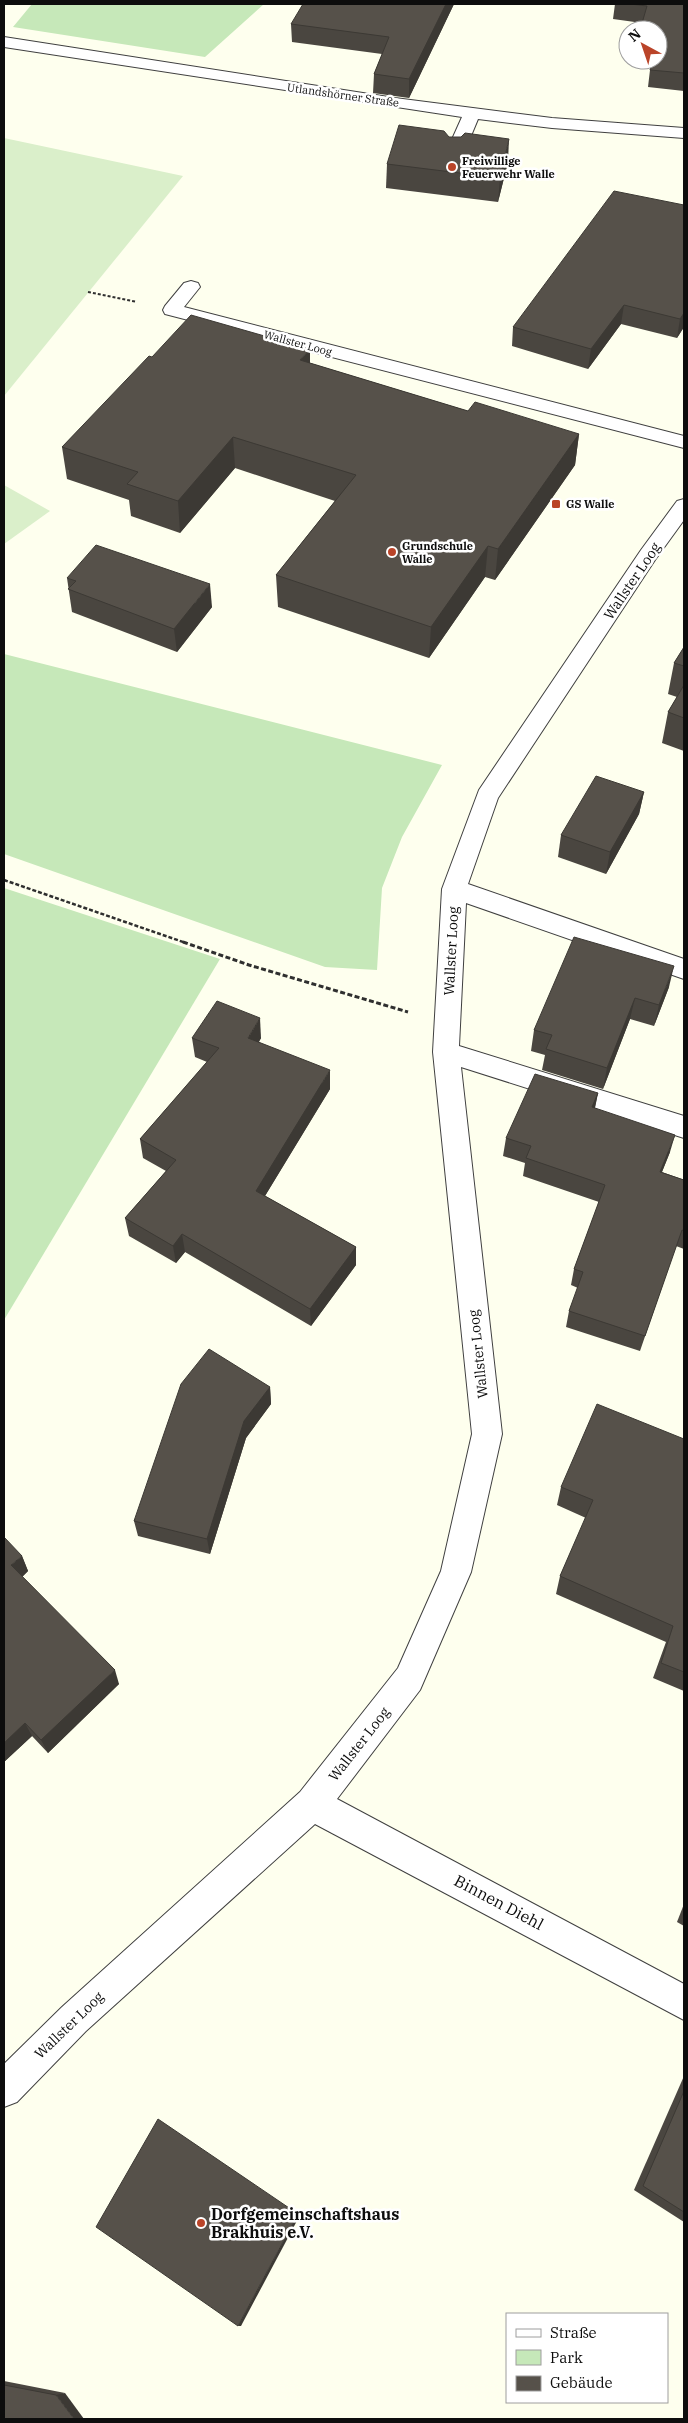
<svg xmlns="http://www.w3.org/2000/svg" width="688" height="2423" viewBox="0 0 688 2423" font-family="'IBM Plex Serif',serif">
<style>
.green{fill:#c6e8b9}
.pitch{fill:#daefca}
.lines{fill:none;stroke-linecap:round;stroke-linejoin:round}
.minor-casing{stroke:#404040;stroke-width:2}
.path-far2{stroke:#2f2f2f;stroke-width:2;stroke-dasharray:3 2;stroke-linecap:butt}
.path-far1{stroke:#2f2f2f;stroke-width:2.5;stroke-dasharray:4 2;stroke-linecap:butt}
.path{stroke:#2f2f2f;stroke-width:3;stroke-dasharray:5 2.5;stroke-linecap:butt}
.minor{fill:#fff;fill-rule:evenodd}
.wall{fill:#4a4640}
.shaded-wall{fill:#3c3934}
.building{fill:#56514a;stroke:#3c3934}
.poi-dot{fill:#ba4429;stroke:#fff;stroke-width:2}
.labels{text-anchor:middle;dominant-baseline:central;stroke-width:5;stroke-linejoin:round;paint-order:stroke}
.far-street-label{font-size:11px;fill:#0d0d0d;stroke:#fff}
.far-poi-label{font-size:11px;font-weight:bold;fill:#0d0d0d;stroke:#fff;text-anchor:start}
.street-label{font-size:14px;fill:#0d0d0d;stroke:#fff}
.near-street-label{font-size:16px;fill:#0d0d0d;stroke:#fff}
.near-poi-label{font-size:16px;font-weight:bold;fill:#0d0d0d;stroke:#fff;text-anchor:start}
</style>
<rect width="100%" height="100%" fill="#feffee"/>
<g class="green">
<path d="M32,4h232l-59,53 -192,-30z"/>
<path d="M4,654l438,111 -40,72 -20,51 -5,82 -52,-3 -321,-113z"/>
<path d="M4,888l216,71 -216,361z"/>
</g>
<g class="pitch">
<path d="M4,138l179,38 -179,220z"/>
<path d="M4,485l46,26 -46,33z"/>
</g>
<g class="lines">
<defs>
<g id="minor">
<path d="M4,37l391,61 157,20 132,10v10l-132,-10 -74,-9 -15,36 -3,4h-12l-3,-4 17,-38 -458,-70z"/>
<path d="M191,281l7,2 2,4 -16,20 500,129v12l-519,-134 -2,-4 2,-4 19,-23z"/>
<path d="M684,499v21l-29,40 -157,238 -30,86 216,75v20l-218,-76 -7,143 225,70v22l-223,-71 41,367 -31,138 -51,118 -83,109 347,185v36l-369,-196 -229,207 -69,71 -13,5v-43l58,-57 238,-215 98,-124 43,-97 31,-137 -39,-382 9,-163 37,-99 162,-240 36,-49z"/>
</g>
</defs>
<use href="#minor" class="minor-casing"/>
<path class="path-far2" d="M88,292l49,10"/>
<path class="path-far1" d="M4,880l182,63"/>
<path class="path" d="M183,942l66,23 159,47"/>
<use href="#minor" class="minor"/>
</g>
<g class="wall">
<path d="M454,4l-45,94 -36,-5 1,-19 8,-20 -90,-12 -1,-18z"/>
<path d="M615,4h69v87l-36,-4 2,-17 8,-10v-30l-16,-7 -29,-4z"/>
<path d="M449,137l59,25 -10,40 -112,-14 1,-24z"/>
<path d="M684,205v122l-7,11 -56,-14 -33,45 -76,-23 1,-19z"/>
<path d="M152,357l158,6 158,48 111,23 -4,31 -80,115 -10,-3 -56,81 -151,-51 -2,-32 59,-74 -100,-33 -55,65 -49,-17 -2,-16 -62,-21 -5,-32z"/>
<path d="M67,578l145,29 -35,45 -105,-40z"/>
<path d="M684,647v104l-22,-8 6,-31 9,-15 -9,-3 6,-31z"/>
<path d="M644,792l-5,22 -33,60 -48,-17 3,-22z"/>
<path d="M669,987l-15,39 -24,-7 -27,70 -61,-19 3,-15 -14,-4 3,-21z"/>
<path d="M192,1038h69l-2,4 71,47 -65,107 91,51v18l-45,61 -126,-74 -9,11 -47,-27 -4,-18 41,-47 -23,-13 -3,-19 67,-77 -12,-5z"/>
<path d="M598,1093l-3,15 75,44 -8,20 22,8v69l-8,-3 -36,105 -74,-24 3,-16 9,-23 -7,-3 3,-16 25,-67 -76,-26 2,-13 -22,-7 3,-18z"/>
<path d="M270,1387l1,17 -25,34 -36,116 -72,-18 -4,-15z"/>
<path d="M684,1439v252l-31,-13 13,-36 -110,-48 4,-18 26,-58 -29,-13 4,-18z"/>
<path d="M22,1556l6,15 -6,6 97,107 -71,69 -16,-17 -28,26z"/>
<path d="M684,1904v22l-7,-4z"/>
<path d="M684,2076v146l-50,-32z"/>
<path d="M4,2381l61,12 -61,26z"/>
</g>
<g class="shaded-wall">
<path d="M446,4h8l-45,94v-19z"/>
<path d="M509,139l-1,23 -10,40 2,-24z"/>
<path d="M624,305l-3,19 -33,45 3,-20z"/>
<path d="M684,313v14l-7,11 3,-19z"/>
<path d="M310,349v32l-10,-21z"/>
<path d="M579,434l-4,31 -80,115 3,-31z"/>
<path d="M233,437l2,31 -55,65 -2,-32z"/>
<path d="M488,546l-3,31 -56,81 2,-31z"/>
<path d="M210,584l2,23 -35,45 -3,-23z"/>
<path d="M644,792l-5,22 -33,60 4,-22z"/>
<path d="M674,966l-5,21 -15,39 5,-21z"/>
<path d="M635,998l-5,21 -27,70 4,-21z"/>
<path d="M260,1018l1,20 -12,19 -1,-19z"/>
<path d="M330,1070v19l-73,120 -1,-18z"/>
<path d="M598,1093l-4,18 -2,-4z"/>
<path d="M675,1135l-5,17 -15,37 5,-17z"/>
<path d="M182,1234l3,18 -9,11 -3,-17z"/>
<path d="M356,1247v18l-45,61 -1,-17z"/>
<path d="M270,1387l1,17 -25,34 -36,116 -3,-15 37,-118z"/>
<path d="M22,1556l6,15 -10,10 -7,-16z"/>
<path d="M115,1670l4,14 -71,69 -7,-13z"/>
<path d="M25,1723l7,13 -28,26v-19z"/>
<path d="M298,2214l1,3 -58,109h-3z"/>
<path d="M65,2393l19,26h-10l-18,-24z"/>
</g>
<g class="building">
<path d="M303,4h143l-37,75 -35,-5 15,-37 -98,-13z"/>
<path d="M630,4h54v69l-34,-3 3,-10h5v-17l3,-9h-3v-4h-18l7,-24z"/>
<path d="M399,125l45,6 5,6h12l4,-4 44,6 -9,39 -113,-14z"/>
<path d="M614,191l70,14v108l-4,6 -56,-14 -33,44 -78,-22z"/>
<path d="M191,315l119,34 -10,11 168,51 7,-9 104,32 -81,115 -10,-3 -57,81 -155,-52 80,-100 -123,-38 -55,64 -51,-17 11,-12 -76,-25 87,-91 3,1z"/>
<path d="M96,545l114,39 -36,45 -106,-40 8,-8 -9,-3z"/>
<path d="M684,647v19l-10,-3z"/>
<path d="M684,685v33l-16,-6z"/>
<path d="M596,776l48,16 -34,60 -49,-17z"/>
<path d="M574,937l100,29 -15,39 -24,-7 -28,70 -61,-19 6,-14 -18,-5z"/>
<path d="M217,1001l43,17 -12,20 82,32 -74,121 100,56 -46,62 -128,-75 -9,12 -48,-28 51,-58 -36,-21 79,-91 -27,-10z"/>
<path d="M535,1074l63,19 -6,14 83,28 -15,37 24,8v51l-2,-1 -37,106 -76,-25 14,-39 -9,-3 31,-84 -79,-27 5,-12 -25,-8z"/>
<path d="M209,1349l61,38 -26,34 -37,118 -73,-18 47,-137z"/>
<path d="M597,1404l87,35v233l-23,-9 12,-37 -113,-50 33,-76 -32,-13z"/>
<path d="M4,1537l18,19 -11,9 104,105 -74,70 -16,-17 -21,20z"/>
<path d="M684,2091v121l-41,-26z"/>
<path d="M158,2119l140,95 -60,112 -142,-99z"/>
<path d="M4,2385l52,10 18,24h-70z"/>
</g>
<g class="poi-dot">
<circle cx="452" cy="167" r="5"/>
<rect x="551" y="499" width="10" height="10" rx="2.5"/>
<circle cx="392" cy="552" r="5"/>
<circle cx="201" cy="2223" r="5"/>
</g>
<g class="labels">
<g class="far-street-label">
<text transform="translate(343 95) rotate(8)">Utlandshörner Straße</text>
<text transform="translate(298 343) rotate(15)">Wallster Loog</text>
</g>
<g class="far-poi-label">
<text x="462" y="161">Freiwillige<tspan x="462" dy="13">Feuerwehr Walle</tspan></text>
<text x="566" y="504">GS Walle</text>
<text x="402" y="546">Grundschule<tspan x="402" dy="13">Walle</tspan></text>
</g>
<g class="street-label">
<text transform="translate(632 581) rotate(-56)">Wallster Loog</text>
<text transform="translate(451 951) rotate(-87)">Wallster Loog</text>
<text transform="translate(478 1354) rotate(-96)">Wallster Loog</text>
<text transform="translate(359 1744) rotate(-52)">Wallster Loog</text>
<text transform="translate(69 2025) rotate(-44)">Wallster Loog</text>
</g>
<g class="near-street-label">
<text transform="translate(499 1902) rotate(28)">Binnen Diehl</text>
</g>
<g class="near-poi-label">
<text x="211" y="2214">Dorfgemeinschaftshaus<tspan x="211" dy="18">Brakhuis e.V.</tspan></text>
</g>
</g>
<rect width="688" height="2423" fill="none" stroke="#0d0d0d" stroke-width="10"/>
<rect x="506" y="2313" width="162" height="90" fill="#ffffff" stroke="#9e9e9e"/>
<rect x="516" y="2329" width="25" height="8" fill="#ffffff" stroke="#9e9e9e"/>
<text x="550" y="2338" font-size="15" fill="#0d0d0d">Straße</text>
<rect x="516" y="2350" width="25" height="15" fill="#c6e8b9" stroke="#9e9e9e"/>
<text x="550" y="2363" font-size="15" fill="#0d0d0d">Park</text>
<rect x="516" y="2376" width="25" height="15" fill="#56514a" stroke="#9e9e9e"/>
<text x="550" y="2388" font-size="15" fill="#0d0d0d">Gebäude</text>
<g transform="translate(643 45) rotate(320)"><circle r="24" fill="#ffffff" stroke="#9e9e9e"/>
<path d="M0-4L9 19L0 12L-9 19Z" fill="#ba4429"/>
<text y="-8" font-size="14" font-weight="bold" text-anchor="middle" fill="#0d0d0d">N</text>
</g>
</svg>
